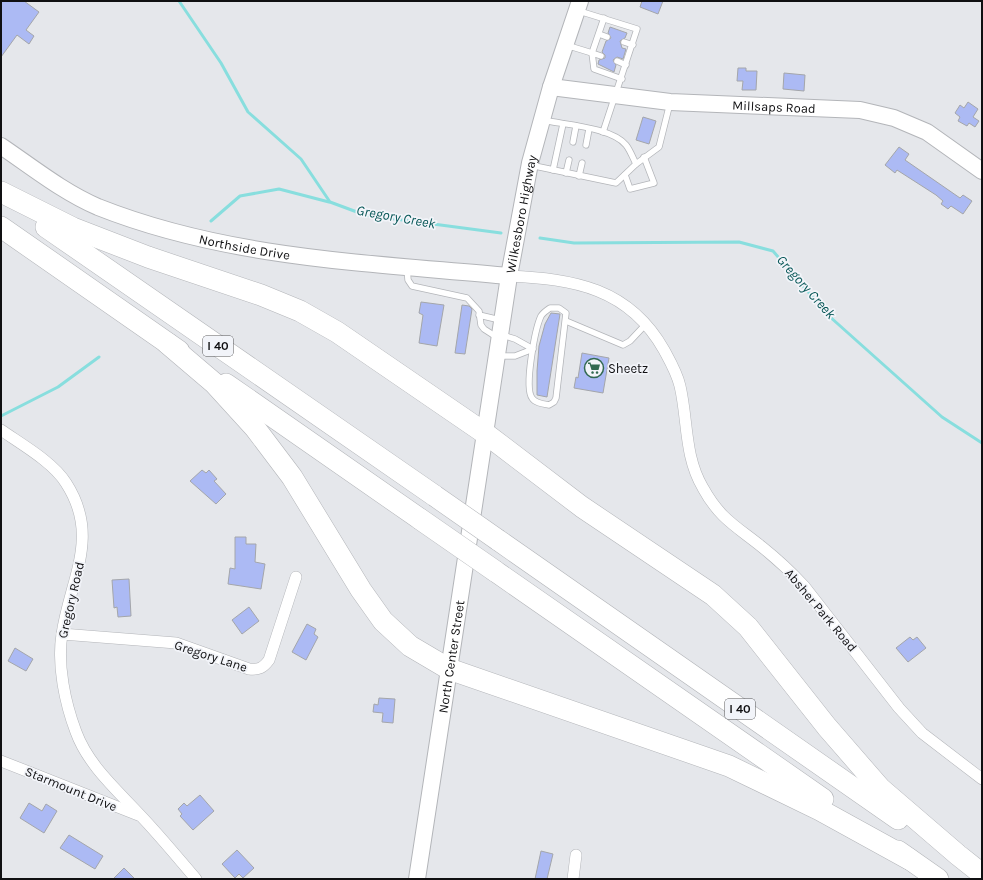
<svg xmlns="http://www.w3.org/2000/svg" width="983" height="880" viewBox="0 0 983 880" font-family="Karla,sans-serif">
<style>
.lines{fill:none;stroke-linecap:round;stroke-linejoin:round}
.stream{stroke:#88dede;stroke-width:3}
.building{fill:#acbaf4;stroke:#a4a6aa}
.lane-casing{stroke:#b3b5b9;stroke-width:7}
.street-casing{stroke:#b3b5b9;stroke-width:12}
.secondary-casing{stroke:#b3b5b9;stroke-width:18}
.highway-casing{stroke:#b3b5b9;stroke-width:22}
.lane{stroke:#fff;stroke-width:5.5}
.street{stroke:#fff;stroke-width:11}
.secondary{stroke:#fff;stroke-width:16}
.highway{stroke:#fff;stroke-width:21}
.highway-bridge-casing{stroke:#b3b5b9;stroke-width:22;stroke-linecap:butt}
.highway-bridge{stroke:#fff;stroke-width:21}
.labels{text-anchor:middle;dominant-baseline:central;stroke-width:3.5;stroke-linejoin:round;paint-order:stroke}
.shield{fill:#f2f4f9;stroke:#545457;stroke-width:1}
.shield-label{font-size:12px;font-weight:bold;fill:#101012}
.street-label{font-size:13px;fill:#101012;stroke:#f2f4f9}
.poi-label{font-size:13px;fill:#101012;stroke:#f2f4f9;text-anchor:start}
.water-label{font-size:14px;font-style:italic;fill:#065656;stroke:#f2f4f9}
</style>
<rect width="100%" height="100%" fill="#e5e7eb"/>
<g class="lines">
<g class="stream">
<path d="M179,1l42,62 27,49 53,47 29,43 35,13 136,18"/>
<path d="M211,221l29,-25 39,-7 50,13"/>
<path d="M540,238l34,5 165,-1 34,9 56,65 113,101 40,26"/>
<path d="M1,416l57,-29 41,-30"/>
</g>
</g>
<g class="building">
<path d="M1,1h23l15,11 -13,18 8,6 -5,8 -12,-9 -16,22z"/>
<path d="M642,1h21l-5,13 -18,-7z"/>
<path d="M610,27l17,6 -2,5 -5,3 2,7 4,1 -3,10 -6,-2 -4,3 3,5 -2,7 -16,-8 1,-4 6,-2v-3l-3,-3 4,-11 5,-3 -3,-5z"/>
<path d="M738,68h8v3h11l-1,19h-14l1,-9h-6z"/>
<path d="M784,73l21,2 -1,16 -21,-2z"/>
<path d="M968,102l10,7 -5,8 6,4 -4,6 -6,-4 -2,3 -9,-5 2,-4 -5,-4 5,-8 4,3z"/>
<path d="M643,117l13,4 -7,23 -13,-4z"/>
<path d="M899,147l10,7 -4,6 55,38 3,-3 9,6 -9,13 -12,-8 -3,3 -7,-5 2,-3 -7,-6 -39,-25 -2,3 -10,-8z"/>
<path d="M421,302l23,3 -7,41 -18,-3 4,-28 -4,-2z"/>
<path d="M462,305l7,1 3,3 -7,45 -10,-1z"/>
<path d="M551,313l9,1 -13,83 -10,-2v-24l2,-25 6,-22z"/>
<path d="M582,353l27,5 -6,35 -29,-5 2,-11 2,1z"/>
<path d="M202,470l4,3 3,-3 8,9 -3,2 12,13 -10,10 -26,-23z"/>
<path d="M235,537h11v7h10l-1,18 10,2 -4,25 -33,-5 2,-16 5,1z"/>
<path d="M129,579l2,37 -13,1 -1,-10 -3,1 -2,-28z"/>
<path d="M249,607l10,14 -17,13 -10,-14z"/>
<path d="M307,624l9,5 -2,5 4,3 -12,23 -14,-8z"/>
<path d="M910,637l3,3 4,-3 9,11 -18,14 -12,-14z"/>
<path d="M15,648l18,11 -7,12 -18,-10z"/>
<path d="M379,698l16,1 -2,24 -11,-1 1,-9 -10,-1 1,-8 4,1z"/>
<path d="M200,795l14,16 -21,19 -13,-14 2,-2 -4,-5 6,-6 3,3z"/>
<path d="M29,803l13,8 4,-7 11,7 -13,22 -24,-15z"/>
<path d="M69,835l34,21 -8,13 -35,-21z"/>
<path d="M237,850l17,18 -11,10 -4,-4 -4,4 -13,-14z"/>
<path d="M541,851l12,3 -6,25h-12z"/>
<path d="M124,868l11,11h-22z"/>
</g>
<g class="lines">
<defs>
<g id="lane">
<path d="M579,11l58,18 -34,103"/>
<path d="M599,34l8,3"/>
<path d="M624,42l9,3"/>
<path d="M566,45l26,8 12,-35"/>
<path d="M601,56l-9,-3 2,16 28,10"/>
<path d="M617,61l9,4"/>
<path d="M573,142l3,-16"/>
<path d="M586,145l3,-16"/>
<path d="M636,164l23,-17 11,-44"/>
<path d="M530,165l86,18 20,-19c-3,-6 -6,-14 -10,-19 -15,-18 -61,-20 -83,-25"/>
<path d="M553,170l10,-46"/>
<path d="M566,173l3,-13"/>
<path d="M625,175l5,14 24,-6 -10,-26"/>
<path d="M579,176l3,-13"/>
<path d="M407,268l1,12 4,6 55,12 12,13 2,14 3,4 14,9"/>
<path d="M550,308h9l7,5 -10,85 -2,4 -5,3c-6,-1 -14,-2 -17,-7 -8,-11 3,-69 9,-82 2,-3 6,-6 9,-8z"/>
<path d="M479,315l21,5"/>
<path d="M566,321l57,24 7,-4 16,-17"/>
<path d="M499,356h16l18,-7 -18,-10 -13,-4"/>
</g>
<g id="street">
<path d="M509,276c65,3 120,12 155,74 6,11 13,23 16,36 8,34 4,70 23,102 17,31 33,38 59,59 15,12 29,25 42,39l95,122 23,25 60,46"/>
<path d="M1,430c20,14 52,32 65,53 35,54 4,96 -4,151 -5,31 3,69 14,98 12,33 41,58 64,83 20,21 38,43 56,64"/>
<path d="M62,634l114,9 73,26c10,1 14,-1 20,-9l27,-83"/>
<path d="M1,761l137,54"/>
<path d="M573,879l3,-24"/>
</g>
<g id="secondary">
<path id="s1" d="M551,87l119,15 190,8 34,8 33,14 55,39"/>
<path id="s2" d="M1,146c31,21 62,46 97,61 131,52 273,56 411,69"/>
<path id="s3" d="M417,879l92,-603 21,-113 21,-76 29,-86"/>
</g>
<g id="highway">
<path d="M1,192l72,36 75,29 113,38 39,16 37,21 149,102 96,73 131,88 35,32 79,100 53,61 78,67 24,19"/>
<path d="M1,227l178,124"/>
<path d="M46,227l389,269"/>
<path d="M167,343l47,40 41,45 37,49 69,113 22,31 27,25 39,23 280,97 91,44 89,49"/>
<path d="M226,384l194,135"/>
<path d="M498,540l400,279"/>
<path d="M495,571l328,228"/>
<path d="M898,851l40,28"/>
</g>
</defs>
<use href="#lane" class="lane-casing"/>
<use href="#street" class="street-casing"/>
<use href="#secondary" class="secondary-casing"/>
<use href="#highway" class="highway-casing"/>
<use href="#lane" class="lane"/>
<use href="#street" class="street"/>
<use href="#secondary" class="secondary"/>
<use href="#highway" class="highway"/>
<defs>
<g id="highway-bridge">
<path d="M435,496l63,44"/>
<path d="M420,519l75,52"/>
</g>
</defs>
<use href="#highway-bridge" class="highway-bridge-casing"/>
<use href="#highway-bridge" class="highway-bridge"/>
</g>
<defs>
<symbol id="supermarket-ring" viewBox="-11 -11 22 22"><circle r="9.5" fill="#f2f4f9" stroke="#326951" stroke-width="1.5"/><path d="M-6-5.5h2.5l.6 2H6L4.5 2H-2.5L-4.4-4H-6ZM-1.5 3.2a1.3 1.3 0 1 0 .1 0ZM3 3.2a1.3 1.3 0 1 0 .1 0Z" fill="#326951"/></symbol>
</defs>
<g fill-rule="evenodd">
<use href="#supermarket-ring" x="583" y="357" width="22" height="22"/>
</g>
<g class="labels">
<g class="shield">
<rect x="203" y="336" width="30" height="20" rx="3"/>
<rect x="725" y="699" width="30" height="20" rx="3"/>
</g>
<g class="shield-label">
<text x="218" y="346">I 40</text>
<text x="740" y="709">I 40</text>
</g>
<g class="street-label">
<text stroke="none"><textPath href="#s1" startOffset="224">Millsaps Road</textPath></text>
<text stroke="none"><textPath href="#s3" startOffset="673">Wilkesboro Highway</textPath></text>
<text stroke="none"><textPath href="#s2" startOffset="267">Northside Drive</textPath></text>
<text transform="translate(71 600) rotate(-77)">Gregory Road</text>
<text transform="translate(821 610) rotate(50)">Absher Park Road</text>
<text transform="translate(211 656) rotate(18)">Gregory Lane</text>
<text stroke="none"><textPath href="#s3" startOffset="225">North Center Street</textPath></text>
<text transform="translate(71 789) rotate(22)">Starmount Drive</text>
</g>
<g class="poi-label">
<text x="608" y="368">Sheetz</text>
</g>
<g class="water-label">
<text transform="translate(396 217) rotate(10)">Gregory Creek</text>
<text transform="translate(806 287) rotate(48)">Gregory Creek</text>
</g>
</g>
<rect width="983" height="880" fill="none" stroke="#101012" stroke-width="4"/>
</svg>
